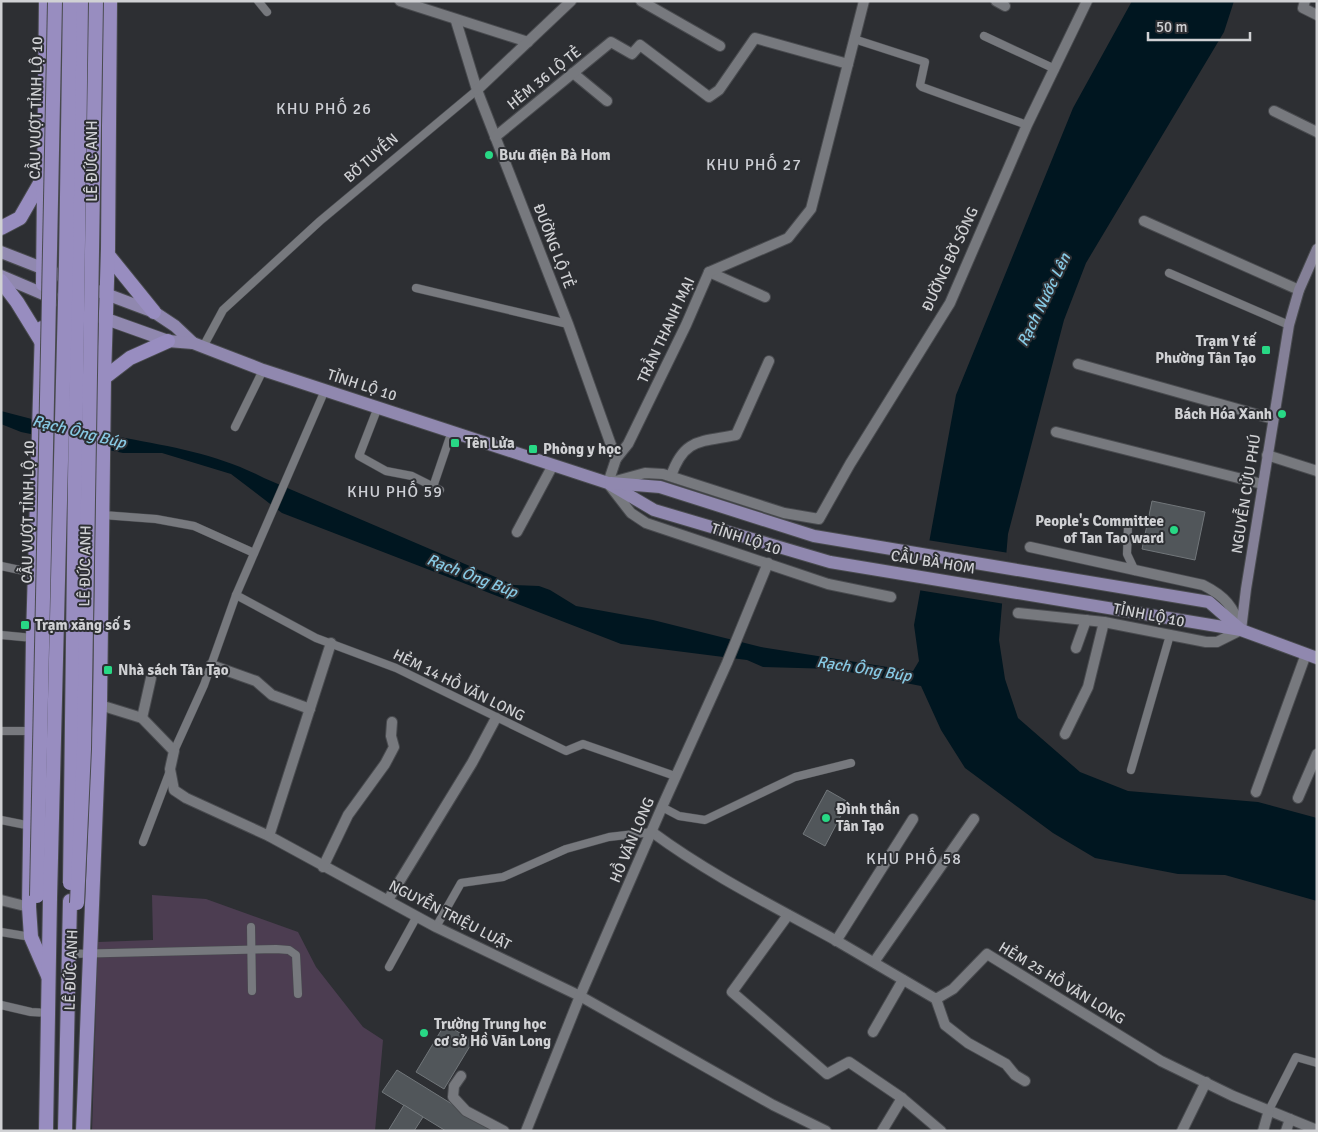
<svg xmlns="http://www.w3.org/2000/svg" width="1318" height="1132" viewBox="0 0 1318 1132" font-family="Signika,sans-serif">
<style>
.green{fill:#4c3d51}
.water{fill:#001620}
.pier{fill:#2d2f33}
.building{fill:#51565a;stroke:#71767a}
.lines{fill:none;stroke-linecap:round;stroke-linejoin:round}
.service-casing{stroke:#494b4f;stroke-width:9}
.minor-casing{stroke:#494b4f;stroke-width:12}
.tertiary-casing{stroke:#494b4f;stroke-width:12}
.secondary-casing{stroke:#494b4f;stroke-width:12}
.primary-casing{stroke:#494b4f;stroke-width:14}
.trunk-casing{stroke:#494b4f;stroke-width:16}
.service{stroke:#77797e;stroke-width:8}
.minor{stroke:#77797e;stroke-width:10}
.tertiary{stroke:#77797e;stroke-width:10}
.secondary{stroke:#848097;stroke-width:10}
.primary{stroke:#9088af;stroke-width:12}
.trunk{stroke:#988dc0;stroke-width:14}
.trunk-bridge-casing{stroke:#494b4f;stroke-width:16;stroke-linecap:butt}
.trunk-bridge{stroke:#988dc0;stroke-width:14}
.poi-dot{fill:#28d885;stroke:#2d2f33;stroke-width:2}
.labels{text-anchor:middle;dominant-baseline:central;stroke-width:4;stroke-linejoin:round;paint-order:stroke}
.street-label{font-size:15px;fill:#d0d1d4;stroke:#2d2f33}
.poi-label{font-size:15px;font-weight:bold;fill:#d0d1d4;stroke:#2d2f33;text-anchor:start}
.neighbourhood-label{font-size:16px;letter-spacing:1px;fill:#ced0d6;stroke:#2d2f33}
.water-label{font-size:16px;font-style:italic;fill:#87c9e4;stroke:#2d2f33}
</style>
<rect width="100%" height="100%" fill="#2d2f33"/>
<path class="green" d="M152,895l54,4 92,33 18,35 47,60 20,13 -8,91h-283l6,-189 55,-2z"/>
<path class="water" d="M1132,1h102l-10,31 -138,231 -22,57 -56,214 -9,106 6,39 13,39 62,54 48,19 130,11 59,16v83l-92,-26 -47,-1 -83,-16 -42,-25 -88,-65 -24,-38 -20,-44 -87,-17 -71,-2 -16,-7 -126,-16 -339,-131 -51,-39 -69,-21h-39l-102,-21 -20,-8v-13c41,11 82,20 124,27 49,9 95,17 139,40l250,107 25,1 11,4 26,16 77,14 108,27 152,24 6,-10 -5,-36 42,-230 117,-287z"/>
<path class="pier" d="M927,540l82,13 -4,51 -87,-14z"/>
<g class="building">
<path d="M1152,501l53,11 -10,48 -53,-11z"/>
<path d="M827,790l21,12 -23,44 -22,-12z"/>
<path d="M445,1024l28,17 -29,48 -28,-17z"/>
<path d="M397,1070l97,60v1h-48l-64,-39z"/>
<path d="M404,1105l19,12 -9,14h-26z"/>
</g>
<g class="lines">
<defs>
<g id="service">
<path d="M258,1l9,11"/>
<path d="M984,36l71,33"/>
<path d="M854,39l71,23 -5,23 2,2 105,38"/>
<path d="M1169,273l120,52"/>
<path d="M416,288l152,36"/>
<path d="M203,347l20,-37 97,-89 157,-131"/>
<path d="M378,407l-19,49 27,15 26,5 28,14"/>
<path d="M235,427l28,-57"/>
<path d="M433,487l19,-56"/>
<path d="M103,515l53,4 38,7 60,27"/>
<path d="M1128,526l-1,28 8,17"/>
<path d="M1,566l33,7"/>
<path d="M236,595l80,43 80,30 170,83 17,-7 92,32"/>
<path d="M1,635l32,3"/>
<path d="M1,731h30"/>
<path d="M174,751l30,-66 32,-90 89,-205"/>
<path d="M1131,770l39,-135"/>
<path d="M662,807l17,9 26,4 90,-43 56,-14"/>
<path d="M1,820l30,6"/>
<path d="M143,842l27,-71"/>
<path d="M251,927l1,64"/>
<path d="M436,927l25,-44 42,-6 63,-28 43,-12 43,-5"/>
<path d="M1,932l30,5"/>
<path d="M69,954l207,-5 13,1 7,5 2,39"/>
<path d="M389,967l28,-51"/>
<path d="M1,1005l30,7 17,1"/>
<path d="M1269,1110l27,-53 21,6"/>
</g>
<g id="minor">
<path d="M400,1l128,41"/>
<path d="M641,1l79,45"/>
<path d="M996,1l9,5"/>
<path d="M1305,1l-2,7 14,7"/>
<path d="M456,21l21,69 91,234 48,135 -8,24"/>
<path d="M573,73l34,28"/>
<path d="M477,90l94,-89"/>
<path d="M1274,111l43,21"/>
<path d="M495,137l116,-95 21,12 8,-9 69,52 10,-7 36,-52 93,26"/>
<path d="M1144,221l155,69"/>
<path d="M709,272l56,25"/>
<path d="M1078,364l195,55"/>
<path d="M1056,432l206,52"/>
<path d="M1267,455l50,16"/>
<path d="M616,459l12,-15 58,-119 23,-53 79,-34 23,-29 53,-208"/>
<path d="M671,476c13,-38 30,-34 65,-41l33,-74"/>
<path d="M612,482l33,-9 18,1 121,39 35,6 31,-55 100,-161 77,-178 60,-124"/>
<path d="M610,486l21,27 15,10 182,61 63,13"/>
<path d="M517,532l36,-67"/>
<path d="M1018,613l86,9 102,20h11l24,-12c-7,-23 -16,-34 -38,-45l-173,-38"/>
<path d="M1076,648l10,-28"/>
<path d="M211,665l45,16 16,14 38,14"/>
<path d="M100,705l42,13 32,33 -4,18 4,21 12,8 83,38 167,91 144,69 193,109 53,26"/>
<path d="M142,718l9,-40"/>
<path d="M1065,734l23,-47 16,-65"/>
<path d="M1256,792l50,-138"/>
<path d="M1298,798l19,-44"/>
<path d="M652,832c58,43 123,75 185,109 33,19 66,39 99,58l17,-10 34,-35 174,107 72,35 84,34"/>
<path d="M269,836l62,-193"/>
<path d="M323,867l25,-52 37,-51 9,-17 -3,-11 1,-14"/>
<path d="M388,900l84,-137 24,-45"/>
<path d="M788,915l-56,77 95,82 22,-12 53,36 39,33"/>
<path d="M836,941l77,-122"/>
<path d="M874,962l100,-143"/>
<path d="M936,999l9,26 23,18 38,21 9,11 10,6"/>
<path d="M873,1032l30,-52"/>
<path d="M461,1076l-7,10 -1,11 13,14 38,20"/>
<path d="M526,1131l54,-135 82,-189 65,-144 41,-100"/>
<path d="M882,1131l20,-33"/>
<path d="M1182,1131l24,-49"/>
<path d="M1263,1131l6,-21"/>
<path d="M1286,1131l4,-12"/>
</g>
<path id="tertiary" d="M1,900l28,7"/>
<path id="secondary" d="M1241,630l5,-41 43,-264 10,-35 18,-41"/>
<g id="primary">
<path d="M1,252l74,29"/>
<path d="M1,276l73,31"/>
<path d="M98,291l56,21 21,14 18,17"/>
<path d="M98,316l70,25 25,2 70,27 345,113 46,27 176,52 411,68 76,28"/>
<path d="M611,483l49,4 154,49 395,66 31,27"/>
</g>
<g id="trunk">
<path d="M1,228l19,-10 23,-40"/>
<path d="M108,255l46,57"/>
<path d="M1,281l16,21 24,39"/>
<path d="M43,284l3,-283"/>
<path d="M42,328l-9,310 -4,269 2,30 17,39"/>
<path d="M99,376l5,2 26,-20 38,-17"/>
<path d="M46,1131l4,-233"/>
<path d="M65,1131l5,-230"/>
<path d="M83,1131l17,-426 4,-327 4,-129 2,-248"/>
</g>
</defs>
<use href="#service" class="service-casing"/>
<use href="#minor" class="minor-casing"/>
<use href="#tertiary" class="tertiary-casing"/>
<use href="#secondary" class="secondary-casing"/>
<use href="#primary" class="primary-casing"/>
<use href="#trunk" class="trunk-casing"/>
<use href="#service" class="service"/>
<use href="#minor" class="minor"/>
<use href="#tertiary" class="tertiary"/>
<use href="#secondary" class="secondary"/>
<use href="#primary" class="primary"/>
<use href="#trunk" class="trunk"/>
<defs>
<g id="trunk-bridge">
<path d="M70,883l11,-882"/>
<path d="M37,896l18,-895"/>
<path d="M50,898l16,-636 4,-261"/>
<path d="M77,903l7,-154 12,-748"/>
</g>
</defs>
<use href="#trunk-bridge" class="trunk-bridge-casing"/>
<use href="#trunk-bridge" class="trunk-bridge"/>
</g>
<g class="poi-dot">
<circle cx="489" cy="155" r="5"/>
<rect x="1261" y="345" width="10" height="10" rx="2.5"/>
<circle cx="1282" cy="414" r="5"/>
<rect x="450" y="438" width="10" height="10" rx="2.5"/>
<rect x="528" y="444" width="10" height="10" rx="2.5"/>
<circle cx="1174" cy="530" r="5"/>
<rect x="20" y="620" width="10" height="10" rx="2.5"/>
<rect x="103" y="665" width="10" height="10" rx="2.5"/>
<circle cx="826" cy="818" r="5"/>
<circle cx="424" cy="1033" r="5"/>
</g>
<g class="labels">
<g class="street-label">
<text transform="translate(544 78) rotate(-39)">HẺM 36 LỘ TẺ</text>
<text transform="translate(36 108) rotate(-89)">CẦU VƯỢT TỈNH LỘ 10</text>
<text transform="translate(371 158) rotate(-41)">BỜ TUYẾN</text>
<text transform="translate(92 161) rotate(-90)">LÊ ĐỨC ANH</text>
<text transform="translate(554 246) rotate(69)">ĐƯỜNG LỘ TẺ</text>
<text transform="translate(950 259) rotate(-65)">ĐƯỜNG BỜ SÔNG</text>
<text transform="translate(666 330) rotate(-65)">TRẦN THANH MẠI</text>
<text transform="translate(362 385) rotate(18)">TỈNH LỘ 10</text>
<text transform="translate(1246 494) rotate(-81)">NGUYỄN CỬU PHÚ</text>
<text transform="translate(28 512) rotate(-89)">CẦU VƯỢT TỈNH LỘ 10</text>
<text transform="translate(746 539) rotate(18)">TỈNH LỘ 10</text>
<text transform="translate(933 562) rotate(9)">CẦU BÀ HOM</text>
<text transform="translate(85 566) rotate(-89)">LÊ ĐỨC ANH</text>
<text transform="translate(1149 615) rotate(11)">TỈNH LỘ 10</text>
<text transform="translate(459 685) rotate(26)">HẺM 14 HỒ VĂN LONG</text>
<text transform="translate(632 840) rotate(-67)">HỒ VĂN LONG</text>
<text transform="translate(450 915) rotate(27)">NGUYỄN TRIỆU LUẬT</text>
<text transform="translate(71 970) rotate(-88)">LÊ ĐỨC ANH</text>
<text transform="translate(1062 983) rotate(31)">HẺM 25 HỒ VĂN LONG</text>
</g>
<g class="poi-label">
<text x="499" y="155">Bưu điện Bà Hom</text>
<text x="1256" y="341" text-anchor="end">Trạm Y tế<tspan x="1256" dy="17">Phường Tân Tạo</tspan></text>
<text x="1272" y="414" text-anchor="end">Bách Hóa Xanh</text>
<text x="465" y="443">Tên Lửa</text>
<text x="543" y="449">Phòng y học</text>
<text x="1164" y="521" text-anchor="end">People's Committee<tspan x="1164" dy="17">of Tan Tao ward</tspan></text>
<text x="35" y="625">Trạm xăng số 5</text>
<text x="118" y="670">Nhà sách Tân Tạo</text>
<text x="836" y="809">Đình thần<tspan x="836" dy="17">Tân Tạo</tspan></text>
<text x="434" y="1024">Trường Trung học<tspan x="434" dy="17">cơ sở Hồ Văn Long</tspan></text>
</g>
<g class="neighbourhood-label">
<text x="324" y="109">KHU PHỐ 26</text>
<text x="754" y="165">KHU PHỐ 27</text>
<text x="395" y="492">KHU PHỐ 59</text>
<text x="914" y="859">KHU PHỐ 58</text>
</g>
<g class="water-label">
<text transform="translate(1044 300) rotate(-64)">Rạch Nước Lên</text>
<text transform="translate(79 432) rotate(14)">Rạch Ông Búp</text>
<text transform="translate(472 576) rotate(21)">Rạch Ông Búp</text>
<text transform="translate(864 669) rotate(9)">Rạch Ông Búp</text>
</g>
</g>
<rect width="1318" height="1132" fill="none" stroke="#d0d1d4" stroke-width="5"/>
<path d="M1148 32v8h102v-8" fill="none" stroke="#d0d1d4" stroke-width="2.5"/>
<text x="1156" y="32" font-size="15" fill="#d0d1d4" stroke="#2d2f33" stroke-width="4" paint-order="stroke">50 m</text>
</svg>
